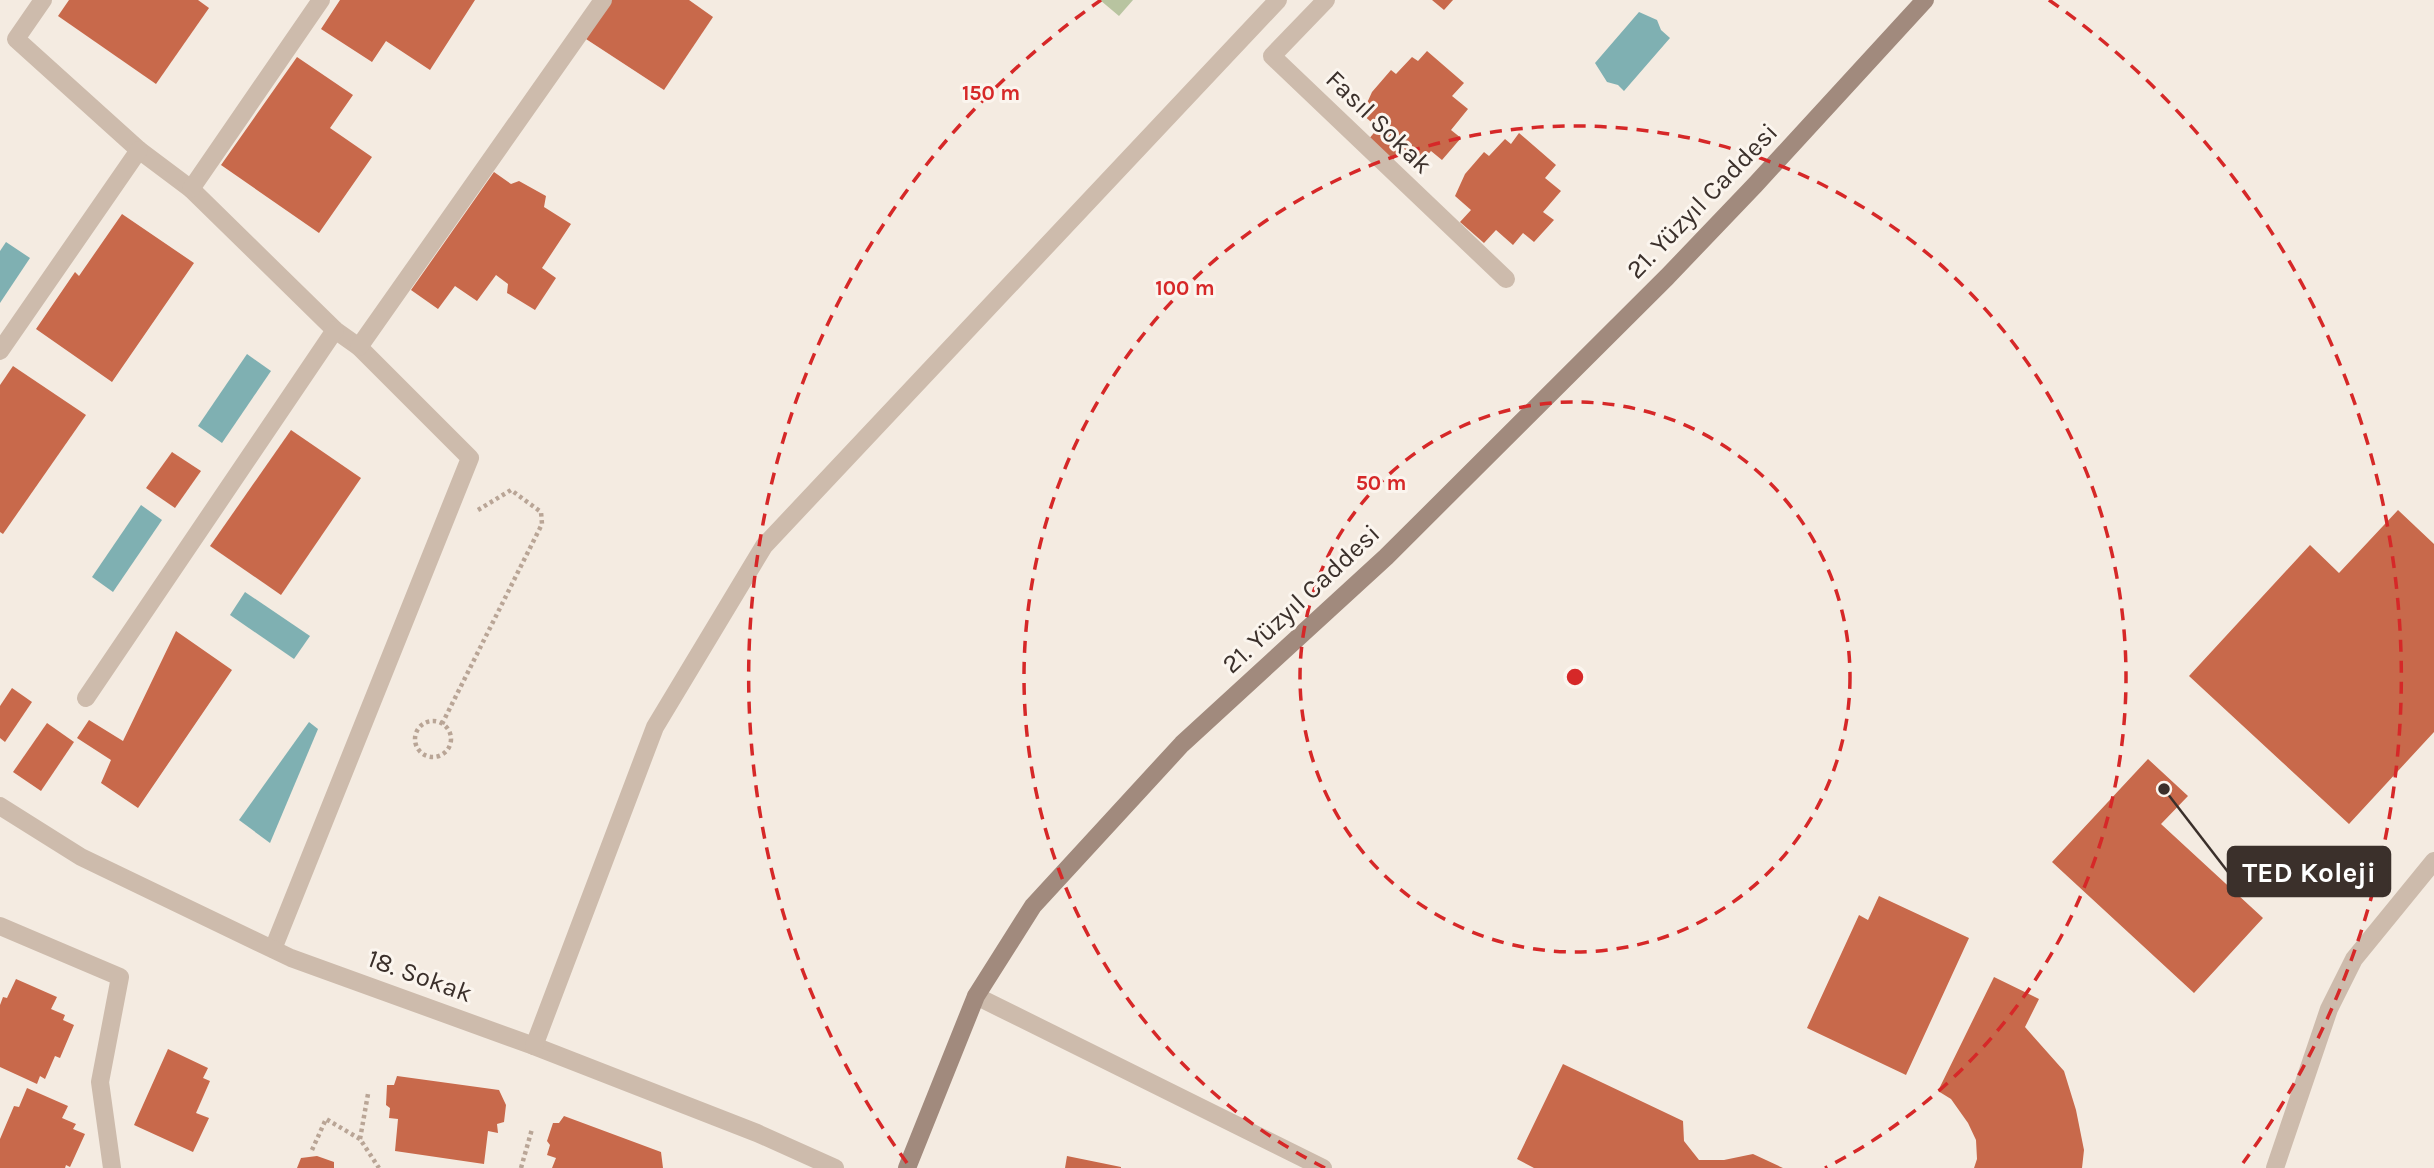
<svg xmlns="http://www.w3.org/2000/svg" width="2434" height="1168" viewBox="0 0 2434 1168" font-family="Karla,sans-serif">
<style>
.green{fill:#b8c4a0}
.water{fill:#7fb0b2}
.building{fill:#c8694b}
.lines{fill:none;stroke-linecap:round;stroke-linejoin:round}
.path{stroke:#b9a596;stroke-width:4.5;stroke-dasharray:3.5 3.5;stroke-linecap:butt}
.street{stroke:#cdbbac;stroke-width:18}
.secondary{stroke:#a18a7d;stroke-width:18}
.ring{fill:none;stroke:#d62828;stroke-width:3.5;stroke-dasharray:12 9}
.labels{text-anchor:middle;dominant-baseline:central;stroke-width:6;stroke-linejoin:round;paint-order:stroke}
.street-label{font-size:26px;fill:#3b302b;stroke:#fbf5ee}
.centre{fill:#d62828;stroke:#fbf5ee;stroke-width:3.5}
.ring-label{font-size:21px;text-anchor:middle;font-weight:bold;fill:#d62828;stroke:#fbf5ee;stroke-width:6;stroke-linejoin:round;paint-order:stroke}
.leader{fill:none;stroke:#3b302b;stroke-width:2.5}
.callout-dot{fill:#3b302b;stroke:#fbf5ee;stroke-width:2.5}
.callout{fill:#3b302b;stroke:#3b302b;stroke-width:2.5}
.callout-label{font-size:28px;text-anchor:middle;font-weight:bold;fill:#fff}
</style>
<rect width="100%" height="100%" fill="#f4ebe1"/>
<path class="green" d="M1100,0h33l-14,16z"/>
<g class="water">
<path d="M1639,12l18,8 4,10 9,8 -46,53 -6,-6 -11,-3 -12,-19z"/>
<path d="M6,242l24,16 -30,45v-52z"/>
<path d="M247,354l24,17 -49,72 -24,-17z"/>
<path d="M141,505l21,15 -49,72 -21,-15z"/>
<path d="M245,592l65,44 -16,23 -64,-44z"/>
<path d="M309,722l9,7 -48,114 -31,-23z"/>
</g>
<g class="building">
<path d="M69,0h129l11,8 -53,76 -98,-68z"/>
<path d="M340,0h135l-45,70 -44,-29 -14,21 -51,-33z"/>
<path d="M611,0h78l24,17 -49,73 -78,-51z"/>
<path d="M1432,0h21l-9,10z"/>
<path d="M1427,51l37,32 -12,13 16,13 -17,21 10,8 -19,22 -11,-9 -11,12 -17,-15 -11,13 -24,-21 10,-12 -16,-14 10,-22 19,-22 5,4 16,-17 6,4z"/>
<path d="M297,57l56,38 -23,33 42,29 -53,76 -98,-68z"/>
<path d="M1519,133l37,32 -11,13 16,13 -18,21 11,8 -20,22 -11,-9 -10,12 -17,-15 -12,13 -24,-21 11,-12 -16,-14 10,-22 19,-22 5,4 16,-17 6,5z"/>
<path d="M494,172l17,12 8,-3 27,15 -2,11 27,17 -29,44 14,10 -21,32 -28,-17 1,-9 -12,-9 -19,26 -22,-15 -17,23 -27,-19z"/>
<path d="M122,214l72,49 -82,119 -76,-53 39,-57 4,4z"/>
<path d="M13,366l73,49 -83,119 -3,-2v-147z"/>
<path d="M291,430l70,48 -80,117 -71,-49z"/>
<path d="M172,452l29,19 -26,37 -29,-20z"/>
<path d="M2398,510l36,34v188l-85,92 -160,-148 121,-131 29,28z"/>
<path d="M176,631l56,39 -94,138 -37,-25 10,-23 -34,-22 12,-18 34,21z"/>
<path d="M12,688l20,14 -27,40 -5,-4v-32z"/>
<path d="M47,723l27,19 -33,49 -28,-19z"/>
<path d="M2148,759l40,37 -27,28 102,94 -69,75 -142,-131z"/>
<path d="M1879,896l90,42 -63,137 -99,-47 52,-113 9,5z"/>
<path d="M1994,977l45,22 -14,28 39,44 12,39 8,40 -2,18h-108l3,-9 -1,-19 -8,-17 -17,-24 -13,-8z"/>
<path d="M16,979l41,18 -6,12 14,6 -2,5 11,5 -14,33 -5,-2 -10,23 -5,-3 -3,8 -37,-17v-62l3,-8 4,1z"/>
<path d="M168,1049l40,19 -5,10 7,3 -14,32 13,5 -16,34 -59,-27z"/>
<path d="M1563,1064l120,57 1,20 15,19h25l29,-6 30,14h-249l-17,-9z"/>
<path d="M397,1076l102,14 7,15 -2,17 -7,2 1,9 -10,-2 -4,33 -89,-13 3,-32 -9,-1 1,-10 -4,-3 1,-20h7z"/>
<path d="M27,1088l41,18 -6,12 14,6 -3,5 12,5 -15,33 -4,-2 -1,3h-65v-29l14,-33 5,1z"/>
<path d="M564,1116l97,36 2,16h-111l4,-10 -9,-3 3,-10 -3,-4 6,-18h6z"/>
<path d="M317,1156l17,6v6h-37l4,-10z"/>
<path d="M1067,1156l54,11v1h-56z"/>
</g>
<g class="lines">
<g class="path">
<circle cx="433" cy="739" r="18"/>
<path d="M442,724l100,-200 -1,-12 -30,-22 -33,20"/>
<path d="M360,1139l8,-45"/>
<path d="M312,1150l14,-31 34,20 19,29"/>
<path d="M521,1168l11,-39"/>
</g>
<g class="street">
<path d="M43,0l-27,39 123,111 52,39 144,141 24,17 111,111 -197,491"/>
<path d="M1326,0l-54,56 234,223"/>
<path d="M191,189l130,-189"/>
<path d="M359,347l244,-347"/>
<path d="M0,351l139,-201"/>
<path d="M86,698l249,-368"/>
<path d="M0,806l81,51 210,101 243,88 223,87 78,35"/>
<path d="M0,926l120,51 -20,105 12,86"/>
<path d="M976,996l347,172"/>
<path d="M534,1046l121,-319 109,-181 514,-546"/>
<path d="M2275,1168l54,-159 25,-50 80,-98"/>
</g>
<path class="secondary" d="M907,1168l69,-172 57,-90 149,-162 204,-187 281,-280 88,-92 170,-185"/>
</g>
<g class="ring">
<circle cx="1575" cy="677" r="275"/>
<path d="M1325 1168A551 551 0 1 1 1825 1168"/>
<path d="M907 1163A826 826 0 0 1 1101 0M2049 0A826 826 0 0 1 2243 1163"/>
</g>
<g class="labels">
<g class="street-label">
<text transform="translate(1379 122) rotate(44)">Fasıl Sokak</text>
<text transform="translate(1702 201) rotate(-46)">21. Yüzyıl Caddesi</text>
<text transform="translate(1301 599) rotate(-43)">21. Yüzyıl Caddesi</text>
<text transform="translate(420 976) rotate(20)">18. Sokak</text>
</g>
</g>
<circle cx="1575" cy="677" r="10" class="centre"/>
<g class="ring-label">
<text x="991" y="100">150 m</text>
<text x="1185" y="295">100 m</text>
<text x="1381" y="490">50 m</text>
</g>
<path class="leader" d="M2164 789L2228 872"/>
<circle class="callout-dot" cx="2164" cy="789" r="7"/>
<rect class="callout" x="2228" y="847" width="162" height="49" rx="7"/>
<g class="callout-label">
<text x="2309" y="882">TED Koleji</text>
</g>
</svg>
